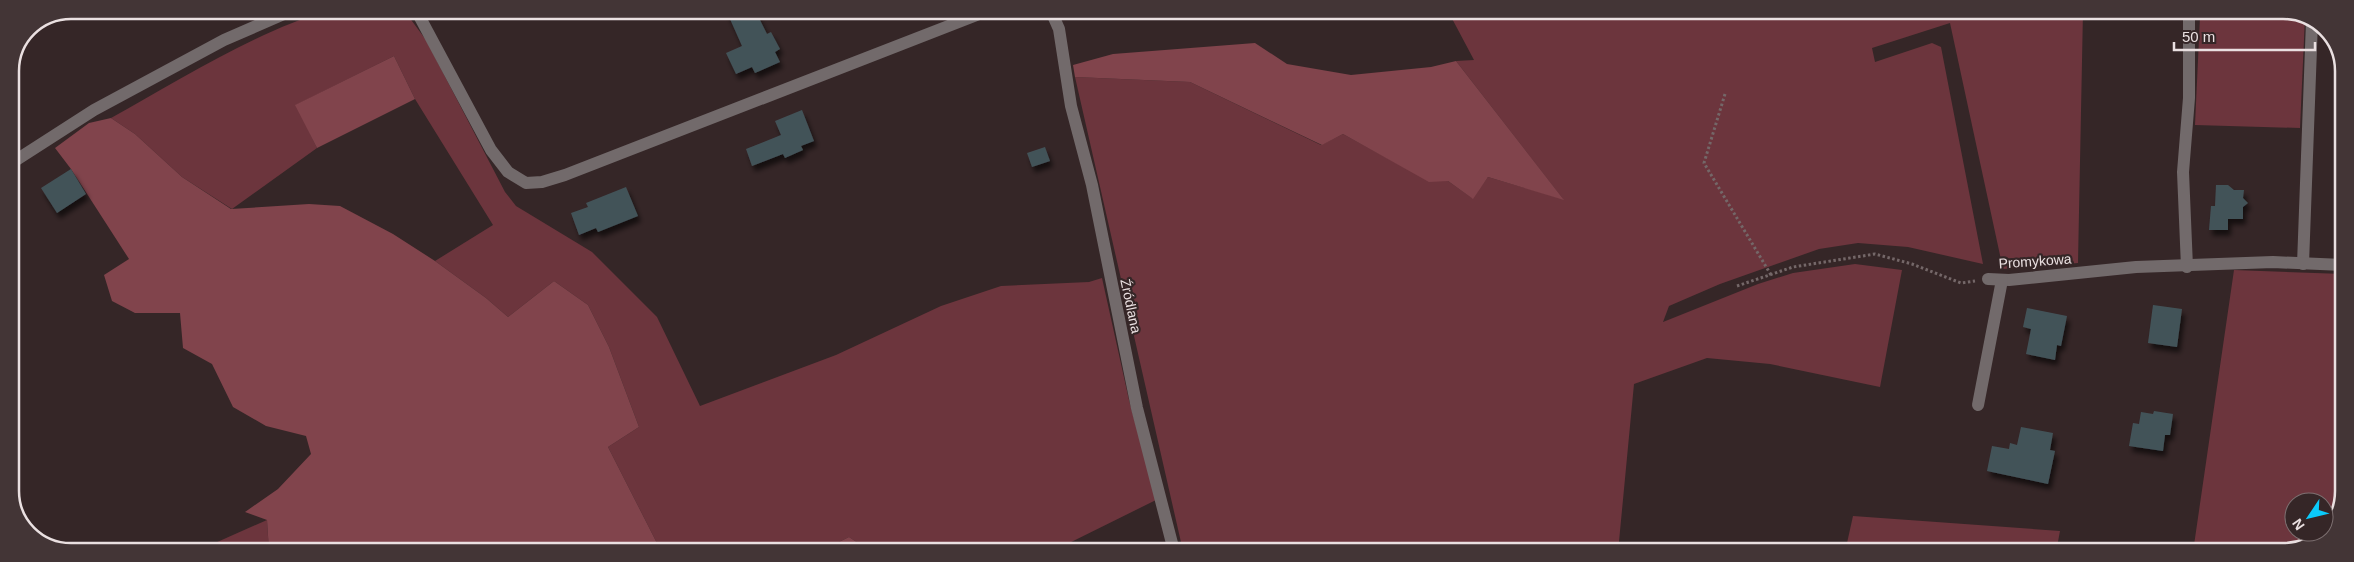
<svg xmlns="http://www.w3.org/2000/svg" width="2354" height="562" viewBox="0 0 2354 562" font-family="Helvetica,sans-serif">
<style>
.green{fill:#6c353d;fill-rule:evenodd}
.forest{fill:#81444c}
.building{fill:#435359;filter:url(#shadow)}
.lines{fill:none;stroke-linecap:round;stroke-linejoin:round}
.path{stroke:#746768;stroke-width:3;stroke-dasharray:2.5 2.5;stroke-linecap:butt}
.minor{stroke:#726a6b;stroke-width:12}
.labels{text-anchor:middle;dominant-baseline:central;stroke-width:4.5;stroke-linejoin:round;paint-order:stroke}
.street-label{font-size:14px;fill:#eae0e1;stroke:#352627}
.rim{fill:none;stroke:#eae0e1;stroke-width:2.5}
</style>
<defs>
<filter id="shadow"><feDropShadow dx="3" dy="5.5" stdDeviation="2.5" flood-color="#0009"/></filter>
</defs>
<rect width="100%" height="100%" fill="#352627"/>
<g class="green">
<path d="M330,10h70l9,7 17,23 79,152 11,14 76,46 65,65 43,89 136,-51 105,-49 60,-20 88,-4 13,-4 27,122 27,100 -103,51h-183l-21,-14 -28,14h-160l-53,-104 31,-20 -30,-80 -21,-42 -34,-24 -46,36 -22,-19 -51,-37 58,-36 -78,-126 -21,-43 -98,49 21,43 -85,61 -50,-32 -47,-43 -24,-16c67,-37 145,-87 219,-108z"/>
<path d="M1448,11h635l-5,252 -75,6 -53,-246 -78,25 3,14 57,-19 9,4 42,217 -75,-17 -50,-4 -39,6 -99,35 -51,22 -6,16 95,-38 35,-11 62,-9 47,6 -22,117 -110,-23 -63,-6 -73,26 -16,168 -435,-1 -108,-474 115,5 131,63 22,-11 86,47h19l24,17 16,-21 75,22 -107,-138 18,-1z"/>
<path d="M2300,14l5,3 -5,111 -105,-3 5,-108z"/>
<path d="M2234,270l109,4v229l-20,34 -40,15h-90zM2294,502h30v30h-30z"/>
<path d="M1853,516l207,15 -4,21h-211z"/>
<path d="M267,520l2,31h-72z"/>
</g>
<g class="forest">
<path d="M1255,43l32,21 64,11 80,-8 25,-6 108,139 -76,-23 -15,22 -25,-18 -19,1 -86,-48 -21,11 -132,-63 -115,-5 -2,-12 40,-11z"/>
<path d="M394,56l21,43 -98,49 -22,-43z"/>
<path d="M111,118l24,16 47,43 49,32 78,-5 31,2 53,28 42,27 51,37 22,19 46,-36 34,24 21,42 30,80 -31,20 53,104h-392l-2,-31 -22,-8 33,-23 33,-35 -5,-18 -40,-10 -33,-19 -21,-43 -29,-16 -3,-35h-45l-23,-12 -8,-26 25,-16 -58,-90 -16,-21 34,-25z"/>
<path d="M849,537l21,14h-49z"/>
</g>
<g class="building">
<path d="M726,10h29l12,24 4,-2 9,17 -5,3 5,10 -25,11 -3,-6 -16,7 -10,-21 16,-7z"/>
<path d="M802,110l12,31 -13,5 2,4 -18,8 -2,-4 -31,12 -6,-17 35,-14 -6,-14z"/>
<path d="M1045,147l5,14 -18,6 -5,-14z"/>
<path d="M71,169l15,25 -29,19 -16,-25z"/>
<path d="M2216,185h12l6,5h10l-1,8 5,5 -5,4v12h-15v11h-19l2,-24h4z"/>
<path d="M626,187l12,29 -40,16 -2,-4 -17,7 -8,-22 17,-6 -2,-4z"/>
<path d="M2153,305l29,4 -5,38 -29,-4z"/>
<path d="M2027,308l40,8 -6,30 -4,-1 -2,15 -29,-6 5,-25 -8,-2z"/>
<path d="M2154,411l19,3 -3,21h-5l-2,16 -34,-5 4,-23 6,1 2,-12 12,2z"/>
<path d="M2021,427l32,6 -3,17 5,1 -7,33 -61,-13 5,-25 17,3 1,-6 7,2z"/>
</g>
<g class="lines">
<g class="path">
<path d="M1725,94l-21,69 67,112"/>
<path d="M1737,286l56,-19 82,-13 37,10 49,19 14,-2"/>
</g>
<g class="minor">
<path d="M416,10l75,140 17,22 18,11 16,-1 23,-7 422,-164"/>
<path d="M1051,11l8,18 12,77 21,79 45,223 37,143"/>
<path d="M10,164l84,-54 130,-70 69,-30"/>
<path d="M2303,264l9,-243"/>
<path d="M2187,267l-4,-95 6,-74v-87"/>
<path d="M1988,279l21,1 127,-13 137,-5 70,3"/>
<path d="M1978,405l24,-125"/>
</g>
</g>
<g class="labels">
<g class="street-label">
<text transform="translate(2035 261) rotate(-4)">Promykowa</text>
<text transform="translate(1131 306) rotate(78)">Źródlana</text>
</g>
</g>
<path d="M0 0H2354V562H0ZM71 19H2283A52 52 0 0 1 2335 71V491A52 52 0 0 1 2283 543H71A52 52 0 0 1 19 491V71A52 52 0 0 1 71 19Z" fill="#433536" fill-rule="evenodd"/>
<path class="rim" d="M71 19H2283A52 52 0 0 1 2335 71V491A52 52 0 0 1 2283 543H71A52 52 0 0 1 19 491V71A52 52 0 0 1 71 19Z"/>
<g transform="translate(2309 517) rotate(235)"><circle r="24" fill="#352627" stroke="#7d7071"/>
<path d="M0-4L9 19L0 12L-9 19Z" fill="#0bcafa"/>
<text y="-8" font-size="14" font-weight="bold" text-anchor="middle" fill="#eae0e1">N</text>
</g>
<path d="M2174 42v8h141v-8" fill="none" stroke="#eae0e1" stroke-width="2.5"/>
<text x="2182" y="42" font-size="15" fill="#eae0e1" stroke="#352627" stroke-width="4" paint-order="stroke">50 m</text>
</svg>
